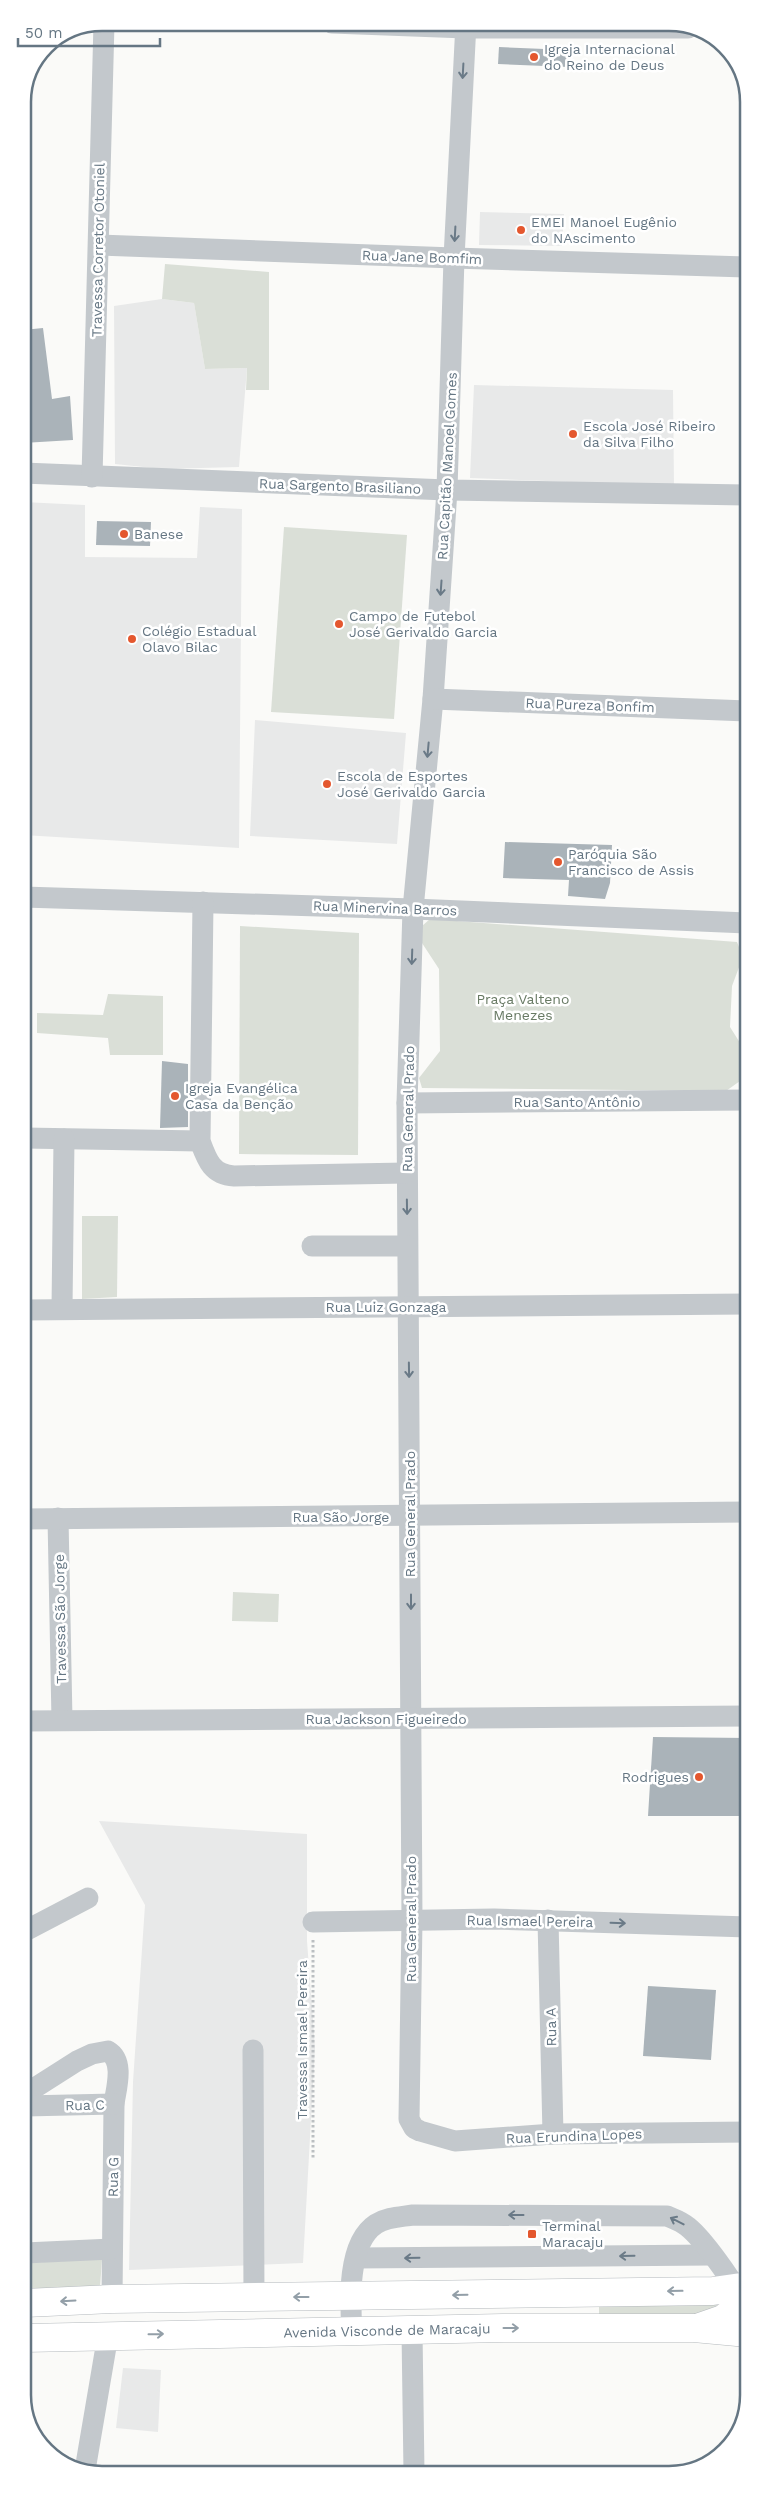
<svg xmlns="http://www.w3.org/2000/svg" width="771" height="2497" viewBox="0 0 771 2497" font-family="'Work Sans',sans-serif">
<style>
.built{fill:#e8e9e9}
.green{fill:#dadfd7}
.building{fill:#aab3b9}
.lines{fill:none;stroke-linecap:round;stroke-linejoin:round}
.major-casing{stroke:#b5babe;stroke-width:29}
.path{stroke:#bbbfc2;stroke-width:3;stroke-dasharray:2.5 2.5;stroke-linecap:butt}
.minor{stroke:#c3c8cc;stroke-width:21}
.major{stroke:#fff;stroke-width:28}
.oneway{stroke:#6a7a87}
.oneway2{stroke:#939fa8}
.poi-dot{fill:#e4572e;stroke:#fff;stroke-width:2}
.labels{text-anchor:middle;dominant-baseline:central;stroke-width:5;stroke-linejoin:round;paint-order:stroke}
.poi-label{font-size:14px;fill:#657683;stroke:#fff;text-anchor:start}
.street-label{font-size:14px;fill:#657683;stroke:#fff}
.park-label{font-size:14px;fill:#687a64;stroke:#fff}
.rim{fill:none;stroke:#657683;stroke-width:2.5}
</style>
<rect width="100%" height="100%" fill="#fafaf8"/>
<g class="built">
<path d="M480,212l84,2 -2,32 -83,-1z"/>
<path d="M162,299l32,4 11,66 42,-1 -8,99 -77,2 -47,-5 -1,-158z"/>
<path d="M474,385l199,5 1,96 -204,-8z"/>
<path d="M23,502l62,3v52l112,1 3,-51 42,2 -3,339 -216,-13z"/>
<path d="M255,720l151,13 -9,111 -147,-8z"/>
<path d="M99,1821l208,13v107l8,107 -12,215 -174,7 4,-188 12,-177z"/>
<path d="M123,2368l38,2 -3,62 -42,-4z"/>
</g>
<g class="green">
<path d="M165,264l104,8v118h-23l1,-22 -42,1 -11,-66 -32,-4z"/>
<path d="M284,527l123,8 -13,184 -123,-7z"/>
<path d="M430,919l307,23 4,10v10l-9,24 -2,41 12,19 -2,35 -14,10 -304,-3 -3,-10 21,-27 -1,-82 -17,-26v-17z"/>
<path d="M240,926l119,7 -1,222 -119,-1z"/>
<path d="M108,994l55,2v59h-53l-2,-17 -71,-5v-20l66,2z"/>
<path d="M82,1216h36l-1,81 -35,2z"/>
<path d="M233,1592l46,2 -1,28 -46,-1z"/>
<path d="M102,2259l-2,28 -75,3v-27z"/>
<path d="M599,2299l132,1 -8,16 -124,2z"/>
</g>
<g class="building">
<path d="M499,47l70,3v17l-71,-3z"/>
<path d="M43,328l9,71 18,-3 3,44 -50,3v-113z"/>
<path d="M97,521l54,1 -1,24 -54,-1z"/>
<path d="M505,842l107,3 -2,38 -5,16 -37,-3 1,-16 -66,-2z"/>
<path d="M162,1061l26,3v63l-28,1z"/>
<path d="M653,1737l95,1v78h-100z"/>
<path d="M648,1986l68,4 -5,70 -68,-4z"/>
</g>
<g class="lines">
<defs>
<g id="major">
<path d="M25,2303l87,-4 601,-8 35,-5"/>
<path d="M700,2327l23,-8 25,-19"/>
<path id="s1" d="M25,2338l478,-10h191l54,5"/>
</g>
</defs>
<use href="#major" class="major-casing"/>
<path class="path" d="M313,1940v219"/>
<g class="minor">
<path d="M332,23l134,5h222"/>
<path d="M466,23l-12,235 -7,232 -14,209 -20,210 -6,194 5,817 -3,199 5,9 6,3 35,10 98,-7 195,-2"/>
<path d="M99,245l355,13 292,9"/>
<path d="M23,473l424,17 299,5"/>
<path d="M92,477l12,-454"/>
<path d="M433,699l314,12"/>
<path d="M23,897l390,12 334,14"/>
<path d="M203,902l-3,239c7,19 12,34 34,35l172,-3"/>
<path d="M407,1103l340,-3"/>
<path d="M24,1138l176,3"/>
<path d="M312,1246h95"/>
<path d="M62,1309l2,-170"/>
<path d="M24,1310l723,-6"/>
<path d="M58,1518l4,202"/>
<path d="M24,1519l723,-7"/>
<path d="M24,1721l724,-5"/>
<path d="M548,1920l5,214"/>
<path d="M313,1922l181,-3 254,8"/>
<path d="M25,1931l63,-33"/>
<path d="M253,2050l1,247"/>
<path d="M33,2089l44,-28 15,-7 16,-3c17,10 8,38 6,53l-2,195"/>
<path d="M25,2106l89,-2"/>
<path d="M25,2253l87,-4"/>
<path d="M356,2258l355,-3"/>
<path d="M352,2331c-2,-30 -5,-88 24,-107 11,-7 24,-7 37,-9l254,1c7,3 14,5 21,11 15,12 46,55 54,73"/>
<path d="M412,2331l2,142"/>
<path d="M85,2470l23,-135"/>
</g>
<use href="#major" class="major"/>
</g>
<defs><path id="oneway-shaft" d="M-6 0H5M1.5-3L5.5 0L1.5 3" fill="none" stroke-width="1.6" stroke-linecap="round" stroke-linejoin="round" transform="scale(1.25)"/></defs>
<g class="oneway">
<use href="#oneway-shaft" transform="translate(463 71) rotate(93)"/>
<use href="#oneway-shaft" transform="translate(455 234) rotate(93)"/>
<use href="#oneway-shaft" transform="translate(441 588) rotate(94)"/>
<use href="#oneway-shaft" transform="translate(428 750) rotate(95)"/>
<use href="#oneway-shaft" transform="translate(412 957) rotate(92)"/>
<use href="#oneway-shaft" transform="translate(407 1207) rotate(89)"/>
<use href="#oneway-shaft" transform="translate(409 1370) rotate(89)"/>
<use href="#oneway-shaft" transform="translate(411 1602) rotate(90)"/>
<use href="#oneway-shaft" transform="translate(618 1923) rotate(2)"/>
<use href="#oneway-shaft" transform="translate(516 2215) rotate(180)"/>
<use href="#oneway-shaft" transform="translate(677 2221) rotate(-153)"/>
<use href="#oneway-shaft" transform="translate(627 2256) rotate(179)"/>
<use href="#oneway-shaft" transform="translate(412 2258) rotate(179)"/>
</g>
<g class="oneway2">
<use href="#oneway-shaft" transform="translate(675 2291) rotate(179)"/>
<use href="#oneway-shaft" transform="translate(460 2295) rotate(179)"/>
<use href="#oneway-shaft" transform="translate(301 2297) rotate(180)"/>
<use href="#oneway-shaft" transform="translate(68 2301) rotate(177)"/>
<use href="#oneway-shaft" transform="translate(511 2328)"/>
<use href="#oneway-shaft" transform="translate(156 2334) rotate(-1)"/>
</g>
<g class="poi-dot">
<circle cx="534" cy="57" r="5"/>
<circle cx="521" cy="230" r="5"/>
<circle cx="573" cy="434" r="5"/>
<circle cx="124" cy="534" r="5"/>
<circle cx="339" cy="624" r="5"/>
<circle cx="132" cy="639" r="5"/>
<circle cx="327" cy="784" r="5"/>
<circle cx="558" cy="862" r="5"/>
<circle cx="175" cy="1096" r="5"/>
<circle cx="699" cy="1777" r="5"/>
<rect x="527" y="2229" width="10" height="10" rx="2.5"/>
</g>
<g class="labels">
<g class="poi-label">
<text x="544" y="49">Igreja Internacional<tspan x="544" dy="16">do Reino de Deus</tspan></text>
<text x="531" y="222">EMEI Manoel Eugênio<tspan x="531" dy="16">do NAscimento</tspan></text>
<text x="583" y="426">Escola José Ribeiro<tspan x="583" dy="16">da Silva Filho</tspan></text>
<text x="134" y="534">Banese</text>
<text x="349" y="616">Campo de Futebol<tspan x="349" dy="16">José Gerivaldo Garcia</tspan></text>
<text x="142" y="631">Colégio Estadual<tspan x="142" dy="16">Olavo Bilac</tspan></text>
<text x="337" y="776">Escola de Esportes<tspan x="337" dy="16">José Gerivaldo Garcia</tspan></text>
<text x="568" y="854">Paróquia São<tspan x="568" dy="16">Francisco de Assis</tspan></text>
<text x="185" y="1088">Igreja Evangélica<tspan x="185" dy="16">Casa da Benção</tspan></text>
<text x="689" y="1777" text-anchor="end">Rodrigues</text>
<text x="542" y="2226">Terminal<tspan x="542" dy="16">Maracaju</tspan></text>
</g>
<g class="street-label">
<text transform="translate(98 250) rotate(-89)">Travessa Corretor Otoniel</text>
<text transform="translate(422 257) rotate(2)">Rua Jane Bomfim</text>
<text transform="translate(447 466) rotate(-87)">Rua Capitão Manoel Gomes</text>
<text transform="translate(340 486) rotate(2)">Rua Sargento Brasiliano</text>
<text transform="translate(590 705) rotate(2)">Rua Pureza Bonfim</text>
<text transform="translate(385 908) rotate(2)">Rua Minervina Barros</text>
<text x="577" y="1102">Rua Santo Antônio</text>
<text transform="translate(408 1109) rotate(-89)">Rua General Prado</text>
<text x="386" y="1307">Rua Luiz Gonzaga</text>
<text transform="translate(410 1514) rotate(-90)">Rua General Prado</text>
<text x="341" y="1517">Rua São Jorge</text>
<text transform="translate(60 1619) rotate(-91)">Travessa São Jorge</text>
<text x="386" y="1719">Rua Jackson Figueiredo</text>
<text transform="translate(411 1919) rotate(-90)">Rua General Prado</text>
<text transform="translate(530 1921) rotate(1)">Rua Ismael Pereira</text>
<text transform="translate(551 2027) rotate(-91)">Rua A</text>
<text transform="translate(302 2040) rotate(-90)">Travessa Ismael Pereira</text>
<text transform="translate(85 2105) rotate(-1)">Rua C</text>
<text transform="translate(574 2136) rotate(-2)">Rua Erundina Lopes</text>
<text transform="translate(113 2177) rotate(-89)">Rua G</text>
<text stroke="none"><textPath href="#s1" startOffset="362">Avenida Visconde de Maracaju</textPath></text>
</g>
<g class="park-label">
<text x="523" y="999">Praça Valteno<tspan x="523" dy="16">Menezes</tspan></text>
</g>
</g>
<path d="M0 0H771V2497H0ZM102 31H669A71 71 0 0 1 740 102V2395A71 71 0 0 1 669 2466H102A71 71 0 0 1 31 2395V102A71 71 0 0 1 102 31Z" fill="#fff" fill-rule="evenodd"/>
<path class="rim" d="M102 31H669A71 71 0 0 1 740 102V2395A71 71 0 0 1 669 2466H102A71 71 0 0 1 31 2395V102A71 71 0 0 1 102 31Z"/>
<path d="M18 38v8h142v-8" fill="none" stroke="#657683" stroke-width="2.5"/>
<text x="25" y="38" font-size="15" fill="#657683" stroke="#ffffff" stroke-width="4" paint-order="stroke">50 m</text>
</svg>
